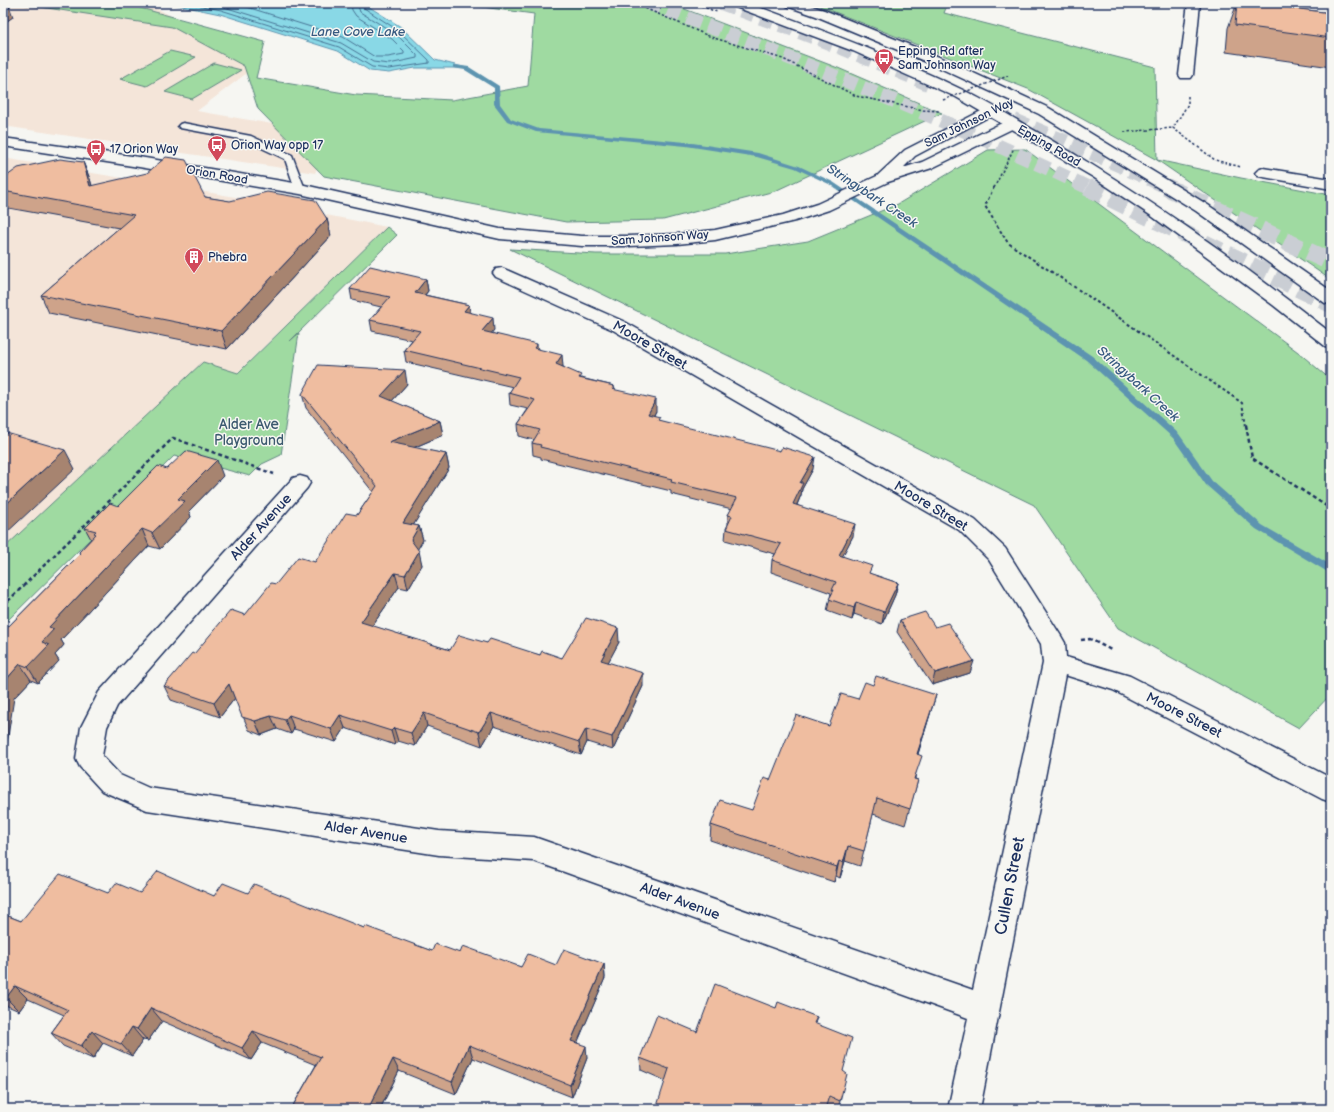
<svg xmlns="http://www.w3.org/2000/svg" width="1334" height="1112" viewBox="0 0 1334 1112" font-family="'Balsamiq Sans',sans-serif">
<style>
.built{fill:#f4e5d9}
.green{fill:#9fdaa1;stroke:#5d8480}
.water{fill:#89d8e6;stroke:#5d94b0}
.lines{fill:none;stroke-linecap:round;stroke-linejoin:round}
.shore{stroke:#477394;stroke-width:1}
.stream{fill:#5d94b0;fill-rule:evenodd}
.motorway-tunnel-far1{stroke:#caced4;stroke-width:14;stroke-dasharray:14 7;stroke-linecap:butt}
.motorway-tunnel{stroke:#caced4;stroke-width:18;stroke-dasharray:18 8;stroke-linecap:butt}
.service-casing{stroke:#1b2f5e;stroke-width:3}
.minor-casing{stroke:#1b2f5e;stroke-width:3}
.primary-casing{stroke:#1b2f5e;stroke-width:3}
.path-far2{stroke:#1b2f5e;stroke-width:1.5;stroke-dasharray:2.5 2;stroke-linecap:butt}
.path-far1{stroke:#1b2f5e;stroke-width:2;stroke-dasharray:3 2.5;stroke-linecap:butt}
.path{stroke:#1b2f5e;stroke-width:2.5;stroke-dasharray:4 3;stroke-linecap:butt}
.service{fill:#f6f6f2;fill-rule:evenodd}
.minor{fill:#f6f6f2;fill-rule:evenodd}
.primary{fill:#f6f6f2;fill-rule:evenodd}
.path-bridge{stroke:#1b2f5e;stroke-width:1.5;stroke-dasharray:2.5 2;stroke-linecap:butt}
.wall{fill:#cea38a;stroke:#1b2f5e}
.shaded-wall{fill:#a78470;stroke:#1b2f5e}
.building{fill:#efbda0;stroke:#1b2f5e}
.labels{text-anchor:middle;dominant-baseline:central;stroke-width:3;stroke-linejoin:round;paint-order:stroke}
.far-poi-label{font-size:12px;fill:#1b2f5e;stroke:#f6f6f2;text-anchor:start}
.far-street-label{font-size:12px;fill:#1b2f5e;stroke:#f6f6f2}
.far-water-label{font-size:13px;font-style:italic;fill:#365980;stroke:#f6f6f2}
.street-label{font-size:14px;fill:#1b2f5e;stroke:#f6f6f2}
.park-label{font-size:14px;fill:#3c5a6f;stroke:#f6f6f2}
.near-street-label{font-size:17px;fill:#1b2f5e;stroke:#f6f6f2}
</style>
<rect width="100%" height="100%" fill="#f6f6f2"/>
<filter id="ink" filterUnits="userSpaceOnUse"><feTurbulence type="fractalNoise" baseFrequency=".025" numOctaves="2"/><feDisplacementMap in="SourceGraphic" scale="8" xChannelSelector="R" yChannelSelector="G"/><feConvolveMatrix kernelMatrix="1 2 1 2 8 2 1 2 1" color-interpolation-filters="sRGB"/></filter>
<g filter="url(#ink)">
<g class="built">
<path d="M3,3h95l60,6 102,54 -63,48 134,23 -16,39 -312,-47z"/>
<path d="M3,158l227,38 157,31 -150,146 -34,-11 -200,187z"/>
</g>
<g class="green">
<path d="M14,3h108l143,39 -9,36 100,17 96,5 76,-14 6,-72 -82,-11h217l169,65 104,45 -167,78 -112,29 -97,2 -242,-46 -66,-67 -14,-43 -72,-39z"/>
<path d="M812,3h136l-4,10 211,54 2,93 84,18 90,17v85l-174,-120 -129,-71z"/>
<path d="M170,51l26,6 -49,29 -27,-7z"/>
<path d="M214,63l27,7 -49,29 -27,-7z"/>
<path d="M1025,149l273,203 33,28v314l-32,34 -181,-100 -84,-123 -524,-256 86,5h129l83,-13 90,-37 90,-54z"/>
<path d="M387,227l10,8 -107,106 9,-8 -18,122 -19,9 -12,12 -76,-20 -171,169v-76l200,-187 35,11z"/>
</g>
<path class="water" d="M168,3h195l38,24 34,33 32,8h-52l-26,5 -19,-2 -32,-20 -118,-37z"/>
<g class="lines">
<g class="shore">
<path d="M187,3l34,7 118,37 33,20 17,2 40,-6v-3l-30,-29 -35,-23 -2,-5"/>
<path d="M211,3l130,40 32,19 16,2 28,-6v-3l-21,-21 -36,-22 -3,-9"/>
<path d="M234,3l109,34 32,20h13l16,-3v-3l-12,-12 -36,-23 -4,-6 -1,-7"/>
</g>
<path class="stream" d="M455,65l14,2 30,19 1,18 11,15 28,10 147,13 72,11 41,13 34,16 259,174 87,78 33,47 50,44 69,40v9l-75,-45 -50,-44 -33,-47 -87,-78 -257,-176 -34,-16 -38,-11 -71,-11 -150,-14 -29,-11 -13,-17v-16l-29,-18 -12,-2v-2z"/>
<g class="motorway-tunnel-far1">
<path d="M648,3c149,57 298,116 441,185"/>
<path d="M721,3l116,43 91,38"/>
<path d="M995,112l70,29 104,47"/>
</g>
<g class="motorway-tunnel">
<path d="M1087,187l244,117"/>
<path d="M1166,187l165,75"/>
</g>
<defs>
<path id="service" d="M183,123l68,13 41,19 13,34 -5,3 -5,-3 -10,-30 -40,-19 -65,-12 -2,-2 2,-2z"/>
<g id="minor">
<path d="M1188,3h12l-7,72 -2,3h-10l-2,-3z"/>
<path d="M989,107l5,1 2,3 -2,3 -79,42 -12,12 19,-6 84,-41 5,-1 5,1 2,3 -2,3 -84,41 -44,14 -59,28 -34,11 -80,19 -38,4 -48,2h-47l-82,-7 -200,-45 -161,-27 -136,-21v-8l136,19 161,27 200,45 82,7h47l48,-2 38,-4 68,-15 34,-11 60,-28 28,-26z"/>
<path d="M1263,168l68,11v10l-73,-13 -3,-3 3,-3z"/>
<path d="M502,268l123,54 350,198 30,28 56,88 4,7 1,14 64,19 201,102v24l-9,-3 -209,-109 -48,-15 -85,434h-32l20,-91 -434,-157 -95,-6 -292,-45 -45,-19 -22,-24 -4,-8 5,-32 18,-35 194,-214 7,-2 7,2 3,5 -3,5 -190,218 -10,21 -5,29 18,19 29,13 290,43 95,6 439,153 70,-327 -2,-19 -52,-84 -30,-30 -346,-200 -117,-53 -3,-4 3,-4z"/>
</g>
<g id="primary">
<path d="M731,3h17c73,27 147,54 217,88 27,13 53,30 79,45 101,59 195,125 287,197v15l-6,-2 -52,-41 -120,-88 -60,-40 -137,-80 -103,-46 -120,-45z"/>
<path d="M785,3h18l21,7 115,47 110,51 159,97 123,86v13l-6,-1 -129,-92 -157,-97 -110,-51 -113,-47 -29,-10z"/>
</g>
</defs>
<use href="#service" class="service-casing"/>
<use href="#minor" class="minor-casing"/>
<use href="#primary" class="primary-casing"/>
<g class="path-far2">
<path d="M633,3l78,34 72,22 73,37 67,14 17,1"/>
<path d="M693,3l24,9"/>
<path d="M1188,96v8l-15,24 42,32 26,7"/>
<path d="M1124,132l49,-4"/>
<path d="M994,188l19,-38"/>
</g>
<path class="path-far1" d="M994,187l-9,19 23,37 80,53 154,107 4,23"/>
<g class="path">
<path d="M1246,425l6,33 79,51"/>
<path d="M3,606l170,-168 101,36"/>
<path d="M1081,640l9,-1 23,12"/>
</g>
<use href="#service" class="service"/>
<use href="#minor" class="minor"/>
<use href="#primary" class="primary"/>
<path class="path-bridge" d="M943,100l65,-24"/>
</g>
<g class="wall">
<path d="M1237,3h16l78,10v54l-105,-15 2,-24z"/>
<path d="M83,162l7,17 2,7 113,11 122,22 4,17 -104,113 -178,-36 -8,-18 78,-67 -116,-21v-28z"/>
<path d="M426,279l2,12 -3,4 44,10 1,8 24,17 -3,3 47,16 25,17v1l18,11 33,8 1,4 41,21 -2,4 6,6 153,48 -11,20 -1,6 -4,10 56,31 -11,20 29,18 27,9 -3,12 -13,29 -28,-10 -2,6 -25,-9 4,-18 -60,-21 1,-12 3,-6 -50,-14 1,-11 2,-4v-10l4,-6 -61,-15v-3l-130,-32v-2l-8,-2 -1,-12 2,-3 -15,-4 -1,-12 10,-15 -18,-4 -1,-12 4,-6 -107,-25 -2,-12 8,-10 -40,-9 -2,-11 11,-13 -29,-7 -2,-11z"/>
<path d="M407,384l-15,17 48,20 3,14 -30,13 33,6 3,14 -36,57 6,1 4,14 -6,9 5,16 -14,24 -9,-2 -27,39 78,24 37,-7 53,12 22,3 57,-16 -11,20 35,24 -30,64 -26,-8 -6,13 -87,-29 -12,20 -55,-20 -12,20 -17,-5 -3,4 -50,-17 -9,14 -42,-13 -3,5 -14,-5 -16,6 -12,-5 -14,-32 -15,19 -49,-17 -7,-14 30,-32 51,-39 31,-31 39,-22 42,-47 16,-23 -67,-84 -4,-14z"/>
<path d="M167,469l56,7 -34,35 2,6 -31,32 -11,-3 -88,94 3,5 -9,10 4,6 -21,22 -7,-3 -17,18 -11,-66 77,-78 -1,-2 12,-13 -6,-11 33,-22z"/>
<path d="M900,620l35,7 35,46 -38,12 -35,-53z"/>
<path d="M858,699l73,12 -13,43 -3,25 3,1 -13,45 -32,-11 -13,52 -15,-5 -5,17 -4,-2 -2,6 -124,-42 1,-15 41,-15 18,-30z"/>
<path d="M108,893h32l74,3 34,-3 116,35 68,23 28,2 61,14 35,-2 48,-1 1,14 -28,65 10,15 -15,39 -99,-39 -17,36 -57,-23 -19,38h-89l25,-44 -54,-22 -11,17 -89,-39 -14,20 -5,-1 -11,16 -29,-13 -10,16 -30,-13 -12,-13 13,-18 -36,-16 -9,12 -16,-7v-90l18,7z"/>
<path d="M776,1008l41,9 -2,7 28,47 -3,30 -2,8h-12l-160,-28 -25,-11 -1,-12 57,-26z"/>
</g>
<g class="shaded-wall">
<path d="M3,3h5l5,14 -10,7z"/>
<path d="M83,162l7,17 7,24 -7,-17z"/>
<path d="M327,219l4,17 -104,113 -6,-18z"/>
<path d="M426,279l2,12 -11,13 -2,-11z"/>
<path d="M469,305l2,12 -7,-6z"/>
<path d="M493,318l1,12 -10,13 -2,-12z"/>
<path d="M537,344l1,12 -4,-8z"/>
<path d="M562,355l1,11 -6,10 -1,-12z"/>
<path d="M405,370l2,14 -23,26 -3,-14z"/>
<path d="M656,399v12l-8,15v-12z"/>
<path d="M440,421l3,14 -51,22 -3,-15z"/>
<path d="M65,450l10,19 -72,67v-29z"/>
<path d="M446,454l3,14 -43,69 -3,-14z"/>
<path d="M815,457l-2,12 -11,20 -1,6 -9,21 1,-12 7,-21z"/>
<path d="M217,460l6,16 -34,35 2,6 -31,32 -8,-16 26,-34z"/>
<path d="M855,524l-2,12 -16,31 2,-12z"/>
<path d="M419,526l4,14 -8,14 -4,-14z"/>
<path d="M142,529l7,17 -88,94 3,5 -9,10 4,6 -21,22 -10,-16 14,-25 7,-15z"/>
<path d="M419,551l3,14 -14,24 -3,-14z"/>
<path d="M395,573l4,14 -34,49 -4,-14z"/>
<path d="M898,583l-3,12 -13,29 2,-12z"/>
<path d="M856,602l-2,12 -2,6 2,-12z"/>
<path d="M618,628l1,14 -17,32 -1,-14z"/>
<path d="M974,661l-4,12 -38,12 3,-12z"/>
<path d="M20,664l11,16 -17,18 -11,70v-82l1,-4z"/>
<path d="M643,673v13l-30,64 -1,-13z"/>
<path d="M229,684l6,14 -15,19 -6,-14z"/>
<path d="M936,695l-5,16 -18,59 4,-16z"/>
<path d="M424,713l3,13 -12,20 -4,-13z"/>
<path d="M491,713l3,13 -12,20 -3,-14z"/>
<path d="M289,715l5,14 -3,5 -6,-14z"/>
<path d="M340,715l5,13 -9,14 -5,-13z"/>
<path d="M271,716l6,13 -16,6 -6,-14z"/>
<path d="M394,728l4,13 -3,4 -4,-14z"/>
<path d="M586,729l1,13 -6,13 -2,-13z"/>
<path d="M848,846l-3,15 -5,17 3,-15z"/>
<path d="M839,861l-3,15 -2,6 3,-15z"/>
<path d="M604,964l1,14 -32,75 -2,-12z"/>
<path d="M15,986l13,13 -9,12 -13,-13z"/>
<path d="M151,1008l11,13 -14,20 -11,-12z"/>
<path d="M132,1027l11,13 -11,16 -11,-12z"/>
<path d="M92,1031l11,12 -10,16 -12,-13z"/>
<path d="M253,1031l9,12 -11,17 -9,-12z"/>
<path d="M469,1045l4,13 -17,36 -4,-12z"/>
<path d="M586,1046l1,12 -15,39 -2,-12z"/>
<path d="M393,1059l6,12 -19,38h-12z"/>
</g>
<g class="building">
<path d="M1237,3h16l78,10v25l-96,-13z"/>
<path d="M166,157l20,3 19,37 25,4 37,-9 48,8 12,19 -106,112 -180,-36 93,-80 -131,-24v-12l15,-11 42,-9 23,3 7,24 57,-13z"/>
<path d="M370,266l56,13 -11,14 54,12 -5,6 29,7 -11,13 55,13 -3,4 28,7 -6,9 25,11 -2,3 35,8 -2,3 44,10 -8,15 12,3 -2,3 122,31 2,-4 33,10 -15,26h3l-10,21 62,20 -16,31 33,11 -3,7 29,10 -14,29 -28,-10 -2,6 -25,-9 5,-9h-2l4,-8 -64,-22 9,-16 -55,-15 6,-13 -4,-1 9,-17 -66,-16 1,-3 -132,-32 1,-2 -9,-2 8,-13 -22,-6 17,-24 -26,-7 10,-16 -115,-27 16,-19 -50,-11 20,-23 -40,-8z"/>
<path d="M318,365l87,5 -24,26 59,25 -51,21 57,12 -43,69 16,3 -8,14 8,11 -14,24 -10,-2 -34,49 89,28 9,-15 28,8 3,-4 50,16 2,-4 20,7 24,-40 32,10 -17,32 42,13 -31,64 -26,-8 -7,13 -88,-29 -12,19 -55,-19 -13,20 -17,-5 -3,3 -51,-16 -9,14 -42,-14 -4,5 -14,-4 -16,5 -13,-4 -13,-33 -15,19 -50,-17 28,-33 2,1 37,-44 14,5 26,-32 5,1 22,-27 17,5 31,-49 11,2 20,-29 -75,-92z"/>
<path d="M3,432l62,18 -62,57z"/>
<path d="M186,451l31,9 -39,39 7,2 -33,32 -10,-4 -93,98 5,2 -12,13 7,3 -21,22 -8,-3 -16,18 -1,4v-54l78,-79 -2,-1 17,-18 -2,-1 2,-2 -11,-3 25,-25 8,3 40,-40 9,3z"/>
<path d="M925,612l10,15 13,-4 26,38 -39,12 -35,-53z"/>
<path d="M876,676l60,19 -19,59 5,2 -8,23 4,1 -8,29 -33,-11 -13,53 -16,-5 -5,17 -4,-2 -2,6 -126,-42 9,-25 32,10 12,-32 6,2 26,-65 33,11 12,-32 17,5 7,-17 8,3z"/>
<path d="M158,871l56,25 9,-13 25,10 6,-9 110,44 1,-2 67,25 3,-7 25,9 3,-7 58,21 7,-13 28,11 8,-16 40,15 -33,77 15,5 -16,39 -101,-40 -17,37 -59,-23 -25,50h-77l30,-52 -68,-26 -11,17 -91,-40 -14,21 -5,-2 -11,17 -29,-13 -11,15 -30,-13 17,-23 -53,-24 -9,12 -3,-1v-83l18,7 39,-47 48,19 8,-10 24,10z"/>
<path d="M715,984l61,24 2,-6 39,15 -3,6 38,15 -9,33 4,3 -7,27 -11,-5 -4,13h-169l13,-40 -29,-11 17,-43 40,17z"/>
</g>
</g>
<defs>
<symbol id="bus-pin" viewBox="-11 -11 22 30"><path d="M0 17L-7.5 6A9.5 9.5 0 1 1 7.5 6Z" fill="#d1495b" stroke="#f6f6f2"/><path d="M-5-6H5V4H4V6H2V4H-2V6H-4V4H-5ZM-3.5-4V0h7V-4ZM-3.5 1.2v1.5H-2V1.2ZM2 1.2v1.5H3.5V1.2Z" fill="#fff"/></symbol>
<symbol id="building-pin" viewBox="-11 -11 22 30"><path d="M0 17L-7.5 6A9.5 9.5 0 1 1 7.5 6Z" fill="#d1495b" stroke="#f6f6f2"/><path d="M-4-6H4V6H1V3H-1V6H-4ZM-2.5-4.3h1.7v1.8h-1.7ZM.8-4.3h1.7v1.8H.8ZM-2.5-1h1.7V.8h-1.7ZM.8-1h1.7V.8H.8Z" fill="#fff"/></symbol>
</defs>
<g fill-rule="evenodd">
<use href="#bus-pin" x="873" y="47" width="22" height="30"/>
<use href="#bus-pin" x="206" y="134" width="22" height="30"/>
<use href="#bus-pin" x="85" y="138" width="22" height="30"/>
<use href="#building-pin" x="183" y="246" width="22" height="30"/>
</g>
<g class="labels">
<g class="far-poi-label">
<text x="898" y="51">Epping Rd after<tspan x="898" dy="14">Sam Johnson Way</tspan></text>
<text x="231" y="145">Orion Way opp 17</text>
<text x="110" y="149">17 Orion Way</text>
<text x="208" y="257">Phebra</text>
</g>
<g class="far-street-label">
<text transform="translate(969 123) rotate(-26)">Sam Johnson Way</text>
<text transform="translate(1049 146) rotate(30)">Epping Road</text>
<text transform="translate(217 175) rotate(10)">Orion Road</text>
<text transform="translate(660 238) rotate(-4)">Sam Johnson Way</text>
</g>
<g class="far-water-label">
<text x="358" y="32">Lane Cove Lake</text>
<text transform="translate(872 196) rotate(33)">Stringybark Creek</text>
<text transform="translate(1138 384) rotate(42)">Stringybark Creek</text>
</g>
<g class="street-label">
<text transform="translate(650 345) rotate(30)">Moore Street</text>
<text transform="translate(931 506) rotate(31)">Moore Street</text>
<text transform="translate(261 527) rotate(-48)">Alder Avenue</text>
<text transform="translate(1184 715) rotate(27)">Moore Street</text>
<text transform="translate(366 832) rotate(9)">Alder Avenue</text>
<text transform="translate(680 901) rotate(20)">Alder Avenue</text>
</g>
<g class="park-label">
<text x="249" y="424">Alder Ave<tspan x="249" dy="16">Playground</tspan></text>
</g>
<g class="near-street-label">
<text transform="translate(1010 886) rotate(-79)">Cullen Street</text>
</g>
</g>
<rect width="1334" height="1112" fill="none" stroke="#f6f6f2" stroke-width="16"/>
<rect x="8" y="8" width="1318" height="1096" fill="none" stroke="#1b2f5e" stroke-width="1.5" filter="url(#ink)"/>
</svg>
